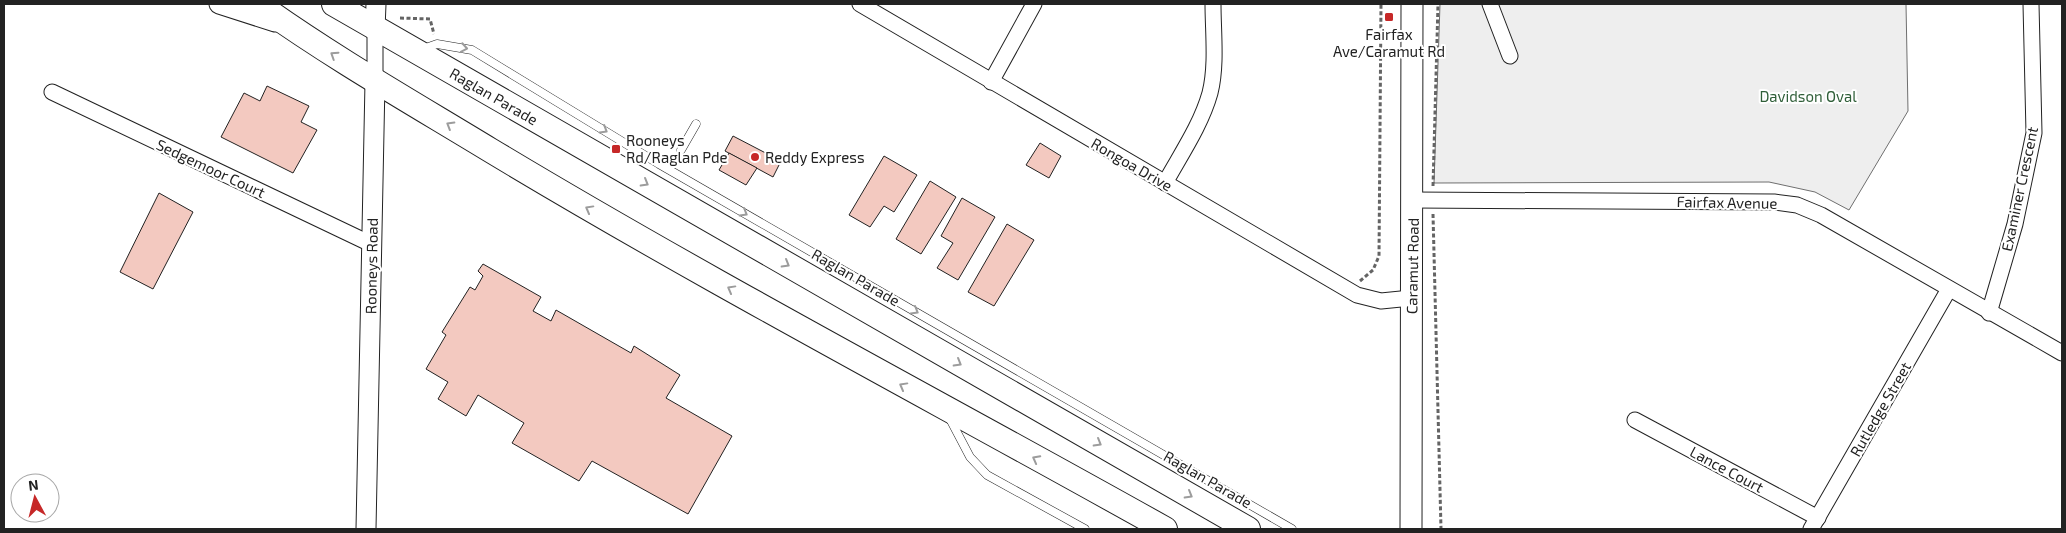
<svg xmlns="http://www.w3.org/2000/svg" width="2066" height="533" viewBox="0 0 2066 533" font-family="'Exo 2',sans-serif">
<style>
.green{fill:#eee;stroke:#6f6f6f}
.building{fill:#f3c9c0;stroke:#222}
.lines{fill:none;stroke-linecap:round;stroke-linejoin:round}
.service-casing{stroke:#222;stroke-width:9}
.minor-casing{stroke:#222;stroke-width:17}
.tertiary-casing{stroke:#222;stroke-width:21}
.secondary-casing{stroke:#222;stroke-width:23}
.trunk-casing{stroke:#222;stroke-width:26}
.path{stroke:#646464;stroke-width:3;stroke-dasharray:4 2.5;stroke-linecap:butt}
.service{stroke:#fff;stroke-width:8}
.minor{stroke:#fff;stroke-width:15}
.tertiary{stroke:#fff;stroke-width:19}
.secondary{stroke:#fff;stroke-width:21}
.trunk{stroke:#fff;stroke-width:24}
.oneway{stroke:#9c9c9c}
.poi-dot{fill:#c62828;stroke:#fff;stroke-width:2}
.labels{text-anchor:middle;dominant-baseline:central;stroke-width:4;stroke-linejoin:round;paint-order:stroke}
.poi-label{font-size:15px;fill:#222;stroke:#fff;text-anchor:start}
.street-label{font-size:15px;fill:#222;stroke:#fff}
.park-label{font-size:15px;fill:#2f5e38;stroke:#fff}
</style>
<rect width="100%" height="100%" fill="#fff"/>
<path class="green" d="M1440,4h466l2,107 -59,99 -34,-18 -46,-10 -335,1z"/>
<g class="building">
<path d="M267,86l42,20 -8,16 16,8 -24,43 -72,-36 23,-44 16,8z"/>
<path d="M733,136l48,25 -8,16 -48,-26z"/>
<path d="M1040,143l21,13 -12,22 -23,-13z"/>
<path d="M729,153l28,15 -11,17 -27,-15z"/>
<path d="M884,156l33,19 -23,37 -10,-6 -14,21 -21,-12z"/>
<path d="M930,181l26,16 -35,57 -25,-15z"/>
<path d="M159,193l34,19 -40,77 -33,-17z"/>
<path d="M962,198l33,19 -37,63 -21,-12 16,-25 -12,-7z"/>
<path d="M1007,224l27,16 -40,66 -26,-14z"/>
<path d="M483,264l58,33 -8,14 18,10 5,-11 75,43 3,-7 46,29 -14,23 66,38 -44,78 -96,-53 -13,20 -67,-38 12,-20 -46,-28 -12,21 -28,-17 10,-17 -22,-13 20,-34 -4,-3 28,-45 5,3 8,-14 -5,-5z"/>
</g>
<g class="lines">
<defs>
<g id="service">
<path d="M423,49l14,-5 35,6 187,114 633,365"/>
<path d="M681,150l15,-26"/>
<path d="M950,419l20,38 17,18 98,54"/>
</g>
<g id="minor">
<path d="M860,4l497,291 24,6 30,-3"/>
<path d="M1490,4l20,52"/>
<path d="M375,82v-53"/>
<path d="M991,82l43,-78"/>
<path d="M52,92l319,152"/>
<path d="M1165,183c16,-29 36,-58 45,-90 7,-28 3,-61 3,-89"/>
<path d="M1413,200l361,2 23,3 24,10 241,138"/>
<path d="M1989,313l26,-89 19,-91 -3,-129"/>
<path d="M1635,420l183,98"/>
<path d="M1811,529l138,-240"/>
</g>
<g id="tertiary">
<path d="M219,4l56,18"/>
<path d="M375,29l1,-25"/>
<path d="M366,529l9,-447"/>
</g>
<path id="secondary" d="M1411,529l1,-525"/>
<g id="trunk">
<path d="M258,4c74,53 153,98 232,146 221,133 450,253 675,379"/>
<path d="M334,4l914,525"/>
</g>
</defs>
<use href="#service" class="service-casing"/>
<use href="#minor" class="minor-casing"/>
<use href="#tertiary" class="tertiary-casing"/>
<use href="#secondary" class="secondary-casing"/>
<use href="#trunk" class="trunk-casing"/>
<g class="path">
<path d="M400,18l30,1 4,15"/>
<path d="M1433,186l5,-182"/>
<path d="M1433,214l8,315"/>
<path d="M1360,281l13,-11 6,-14 2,-252"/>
</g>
<use href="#service" class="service"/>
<use href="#minor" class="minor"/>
<use href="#tertiary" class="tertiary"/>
<use href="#secondary" class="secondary"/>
<use href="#trunk" class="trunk"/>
</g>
<defs><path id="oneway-chevron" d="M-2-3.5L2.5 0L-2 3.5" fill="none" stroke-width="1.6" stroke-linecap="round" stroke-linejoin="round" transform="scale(1.25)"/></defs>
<g class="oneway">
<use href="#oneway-chevron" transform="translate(464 48) rotate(10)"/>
<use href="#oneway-chevron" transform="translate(334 55) rotate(-147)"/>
<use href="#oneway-chevron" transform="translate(450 125) rotate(-149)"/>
<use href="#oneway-chevron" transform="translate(604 130) rotate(31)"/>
<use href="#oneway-chevron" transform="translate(645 183) rotate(30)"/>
<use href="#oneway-chevron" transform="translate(589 209) rotate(-151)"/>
<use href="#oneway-chevron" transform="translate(744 213) rotate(30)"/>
<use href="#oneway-chevron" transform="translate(786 264) rotate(30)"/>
<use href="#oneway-chevron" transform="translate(731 289) rotate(-151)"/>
<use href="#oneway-chevron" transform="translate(915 311) rotate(30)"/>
<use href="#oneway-chevron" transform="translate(958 363) rotate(30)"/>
<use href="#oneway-chevron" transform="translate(903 386) rotate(-151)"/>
<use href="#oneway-chevron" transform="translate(1098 443) rotate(30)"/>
<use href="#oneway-chevron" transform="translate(1036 459) rotate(-152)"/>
<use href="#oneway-chevron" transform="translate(1189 495) rotate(30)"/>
</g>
<g class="poi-dot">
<rect x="1384" y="12" width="10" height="10" rx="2.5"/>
<rect x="611" y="144" width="10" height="10" rx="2.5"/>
<circle cx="755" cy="157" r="5"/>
</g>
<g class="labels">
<g class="poi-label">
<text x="1389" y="34" text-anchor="middle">Fairfax<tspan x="1389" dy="17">Ave/Caramut Rd</tspan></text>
<text x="626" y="140">Rooneys<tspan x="626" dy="17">Rd/Raglan Pde</tspan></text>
<text x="765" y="157">Reddy Express</text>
</g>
<g class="street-label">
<text transform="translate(494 96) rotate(30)">Raglan Parade</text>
<text transform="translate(1132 164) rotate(30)">Rongoa Drive</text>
<text transform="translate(211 168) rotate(25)">Sedgemoor Court</text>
<text transform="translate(2019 189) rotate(-78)">Examiner Crescent</text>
<text transform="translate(1727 202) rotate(1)">Fairfax Avenue</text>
<text transform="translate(371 266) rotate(-89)">Rooneys Road</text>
<text transform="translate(1412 266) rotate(-89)">Caramut Road</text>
<text transform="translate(856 277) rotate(30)">Raglan Parade</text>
<text transform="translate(1880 409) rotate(-60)">Rutledge Street</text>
<text transform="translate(1727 469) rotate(28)">Lance Court</text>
<text transform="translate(1208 479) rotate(30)">Raglan Parade</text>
</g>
<g class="park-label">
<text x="1808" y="96">Davidson Oval</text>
</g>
</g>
<rect width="2066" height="533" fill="none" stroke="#222222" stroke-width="10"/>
<g transform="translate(35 498) rotate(353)"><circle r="24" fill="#ffffff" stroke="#a7a7a7"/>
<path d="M0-4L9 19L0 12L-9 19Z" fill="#c62828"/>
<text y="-8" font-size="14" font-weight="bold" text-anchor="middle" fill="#222222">N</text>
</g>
</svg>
